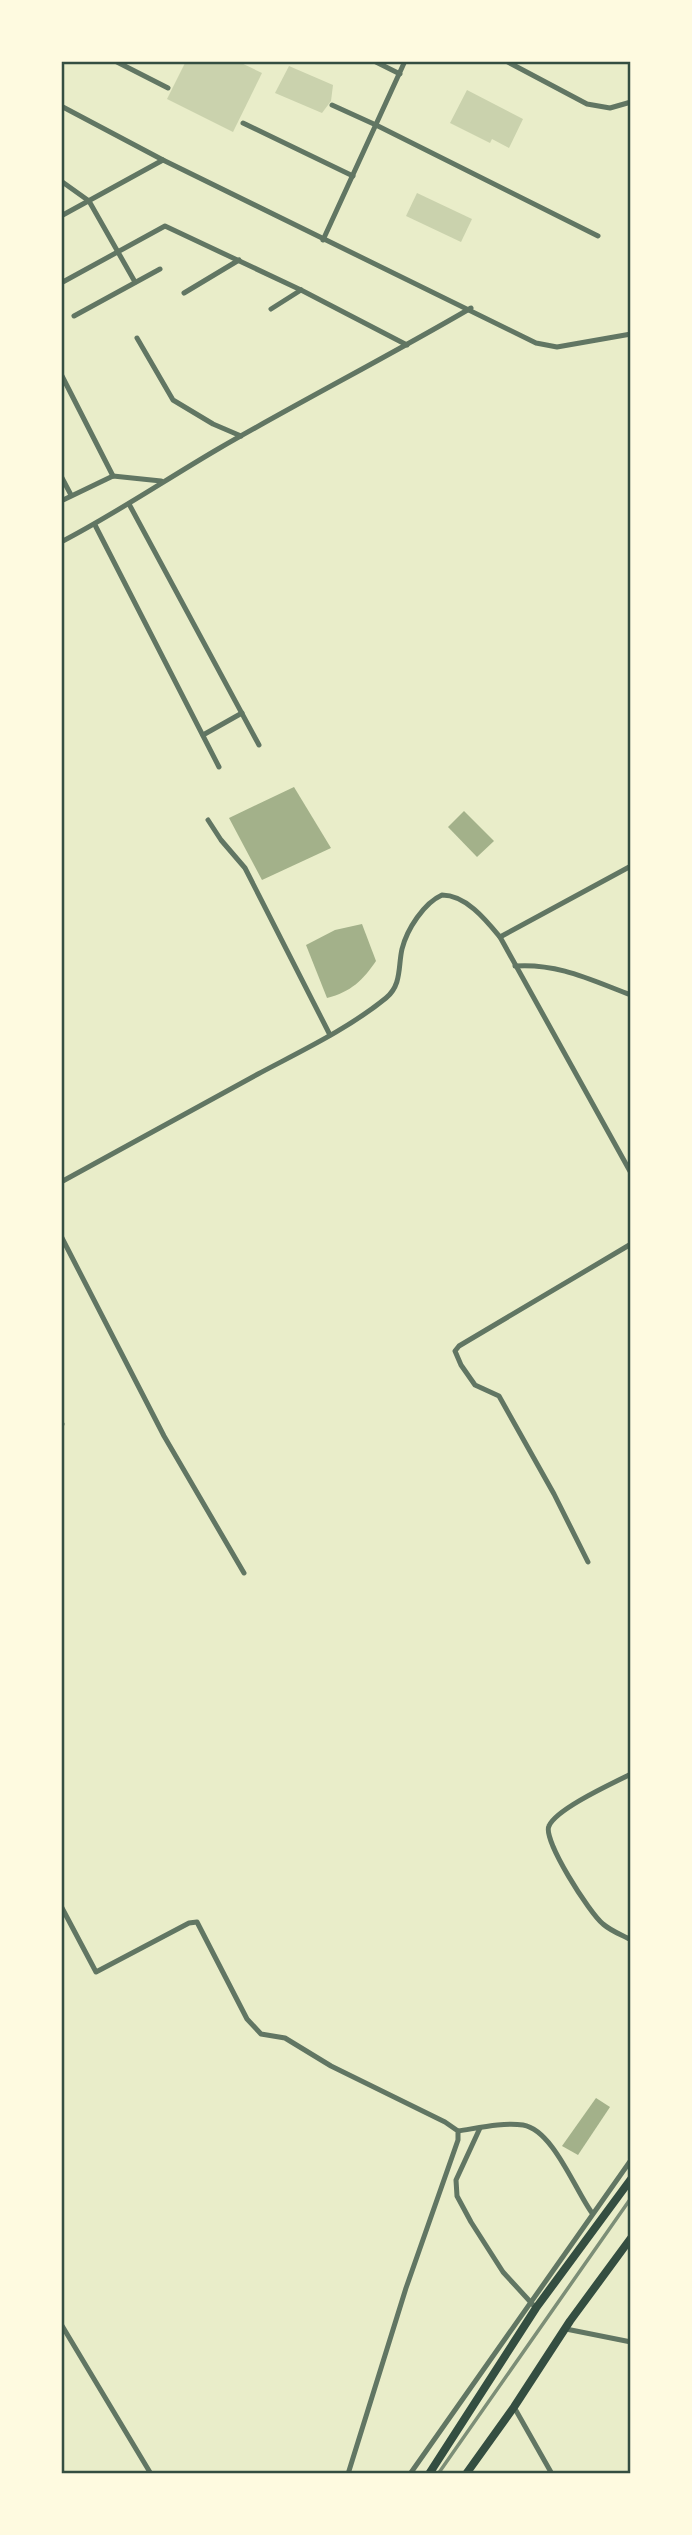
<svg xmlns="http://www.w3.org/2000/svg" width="692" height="2535" viewBox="0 0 692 2535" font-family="'Public Sans',sans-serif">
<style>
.green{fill:#cad2ad}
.water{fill:#a3b18a}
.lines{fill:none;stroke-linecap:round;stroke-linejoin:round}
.minor{stroke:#617663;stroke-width:5}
.trunk{stroke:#344e41;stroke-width:8}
.rail{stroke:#7c8e77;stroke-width:3.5}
.neatline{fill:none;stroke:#344e41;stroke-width:2.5}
</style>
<rect width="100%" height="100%" fill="#e9edc9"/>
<g class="green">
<path d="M186,61h51l25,12 -29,59 -66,-33z"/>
<path d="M289,66l44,19 -2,16 -9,12 -47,-20z"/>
<path d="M467,90l56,29 -14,29 -17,-9 -2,4 -40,-20z"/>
<path d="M417,193l55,26 -11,23 -55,-26z"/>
</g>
<g class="water">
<path d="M294,787l37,61 -69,32 -33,-62z"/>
<path d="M464,811l30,30 -17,16 -29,-30z"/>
<path d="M362,924l14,37c-13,19 -25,31 -49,37l-21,-53 29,-15z"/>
<path d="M596,2098l14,9 -32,48 -16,-9z"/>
</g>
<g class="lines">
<g class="minor">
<path d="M115,61l53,27"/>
<path d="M374,61l26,13"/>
<path d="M506,61l81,43 23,4 21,-6"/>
<path d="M332,105l44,20 222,111"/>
<path d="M61,106l102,54 373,183 21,4 74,-13"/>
<path d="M243,123l110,53"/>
<path d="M61,181l28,20 46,81"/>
<path d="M61,216l102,-56"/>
<path d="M323,240l82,-179"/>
<path d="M61,283l104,-57 136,64 106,55"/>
<path d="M184,293l55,-33"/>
<path d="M271,309l30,-19"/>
<path d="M74,316l86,-47"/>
<path d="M137,338l36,62 40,24 28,12"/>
<path d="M61,374l52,102"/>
<path d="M61,476l10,19"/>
<path d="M61,501l52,-25 48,5"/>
<path d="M129,504l130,241"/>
<path d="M95,525l124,242"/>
<path d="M61,542c54,-28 104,-62 157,-93 83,-48 169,-92 253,-141"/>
<path d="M203,735l39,-22"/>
<path d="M208,820l13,20 24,28 85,167"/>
<path d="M500,937l131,-71"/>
<path d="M515,966c43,-3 76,14 116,29"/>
<path d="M61,1182c66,-36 131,-72 197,-108 43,-23 90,-45 128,-76 16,-13 12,-32 16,-49 5,-20 22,-46 40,-54 24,0 44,25 58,42l131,236"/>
<path d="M61,1236l103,200 80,137"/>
<path d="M61,1424h1"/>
<path d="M588,1562l-34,-68 -55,-98 -24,-11 -14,-20 -6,-14 4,-5 172,-102"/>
<path d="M631,1774c-18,9 -75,35 -82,52 -7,13 41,88 54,98 8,7 19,11 28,16"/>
<path d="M61,1906l35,66 93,-49 8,-1 50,97 14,15 24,4 46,28 114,56 13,9v9l-52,148 -58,186"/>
<path d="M480,2128l-24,52 1,16 14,26 32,50 33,36"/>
<path d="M458,2131c20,-3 45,-9 65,-6 30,5 52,65 69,88"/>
<path d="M61,2324l90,150"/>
<path d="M566,2329l65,13"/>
<path d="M514,2407l38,67"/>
<path d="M410,2474l221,-314"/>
</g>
<g class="trunk">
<path d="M429,2474l107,-166 95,-129"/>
<path d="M466,2474l48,-67 56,-86 61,-83"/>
</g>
<path class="rail" d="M438,2474l193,-276"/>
</g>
<rect width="692" height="2535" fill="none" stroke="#fefae0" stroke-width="126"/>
<rect x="63" y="63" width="566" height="2409" class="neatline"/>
</svg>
